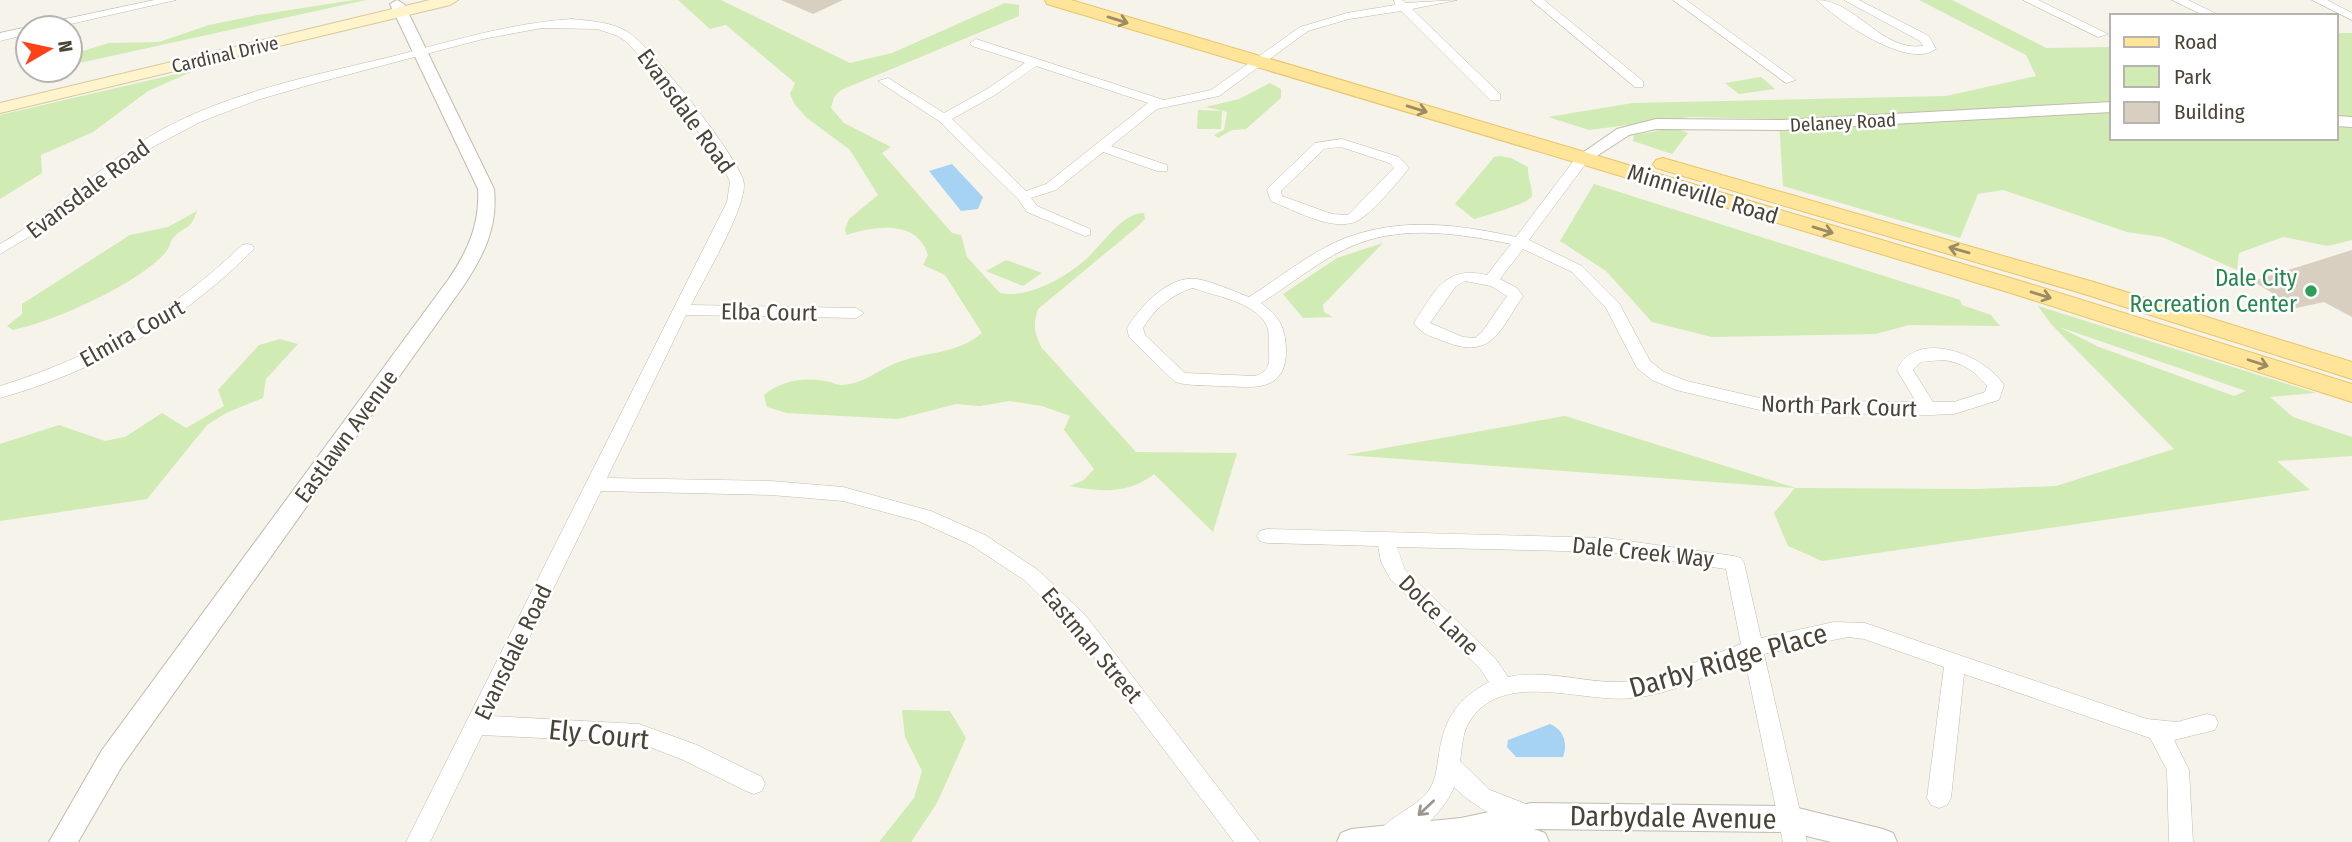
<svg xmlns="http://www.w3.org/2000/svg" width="2352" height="842" font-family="'Fira Sans Condensed',sans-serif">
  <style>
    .green { fill: #d0ebb3; fill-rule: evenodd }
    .water { fill: #a6d2f3 }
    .building { fill: #d8cfc0 }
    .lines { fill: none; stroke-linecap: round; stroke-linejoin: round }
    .minor-casing { stroke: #c2bbad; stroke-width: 1 }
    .tertiary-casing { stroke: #c2bbad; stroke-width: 2 }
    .secondary-casing { stroke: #d7c89a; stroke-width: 2 }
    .primary-casing { stroke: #e8c467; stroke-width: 2 }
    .minor { fill: #fff; fill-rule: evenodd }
    .tertiary { fill: #fff; fill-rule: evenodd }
    .secondary { fill: #fff4cb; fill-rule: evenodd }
    .primary { fill: #ffe59a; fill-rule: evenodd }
    .oneway { stroke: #9b8c64 }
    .oneway2 { stroke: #9b9892 }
    .leisure-dot { fill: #2e9e5b; stroke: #fff; stroke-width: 2.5 }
    .labels { text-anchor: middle; stroke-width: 5; stroke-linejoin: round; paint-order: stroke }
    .far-street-label { font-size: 19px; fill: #4a4438; stroke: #fff }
    .street-label { font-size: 23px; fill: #4a4438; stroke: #fff }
    .leisure-label { font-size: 23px; fill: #27864d; stroke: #fff; text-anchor: end }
    .near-street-label { font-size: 28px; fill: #4a4438; stroke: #fff }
  </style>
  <rect width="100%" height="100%" fill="#f6f3eb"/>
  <!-- green -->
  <path class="green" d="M354,0H366L70,65V55L109,43L159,42L209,25L258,15Z
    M678,0H721L850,63L892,53L1005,3L1019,5V16L841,90L834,97L831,108L844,123L891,147L882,153L952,233L961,235L967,257L1000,293C1027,299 1065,278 1085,260C1100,248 1122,212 1144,213L1145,219L1137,227L1038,309C1033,325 1034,333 1042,348L1136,452L1237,453L1213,532L1154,474C1129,494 1101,492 1070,486L1084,480L1094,469L1064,430L1070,416L1042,406L1009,401L980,406L956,404L898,419L787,413L767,407L764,395C781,381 803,377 825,381C830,381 836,385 841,385C862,385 878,370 896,363C926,351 956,355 982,333L945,275L923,265L928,255C917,219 875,226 846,235L845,229L849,219L878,195L850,150L807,118L795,105L790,94L795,83L726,25L710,29Z
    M1919,0H1952L2046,48L2112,47V138H2336V33H2352V240L2328,246L2283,237L2239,253L2237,270L2162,237L2127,232L2003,190L1978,194L1960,238L1783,186L1779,119L1690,117L1589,130L1548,117L1633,103L1946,96L2036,76L2026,55Z
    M198,69L148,91L93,132L41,155L42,173L0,199V115Z
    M1761,77L1775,89L1739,94L1725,83Z
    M1270,83L1281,89V98L1246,129L1232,130L1218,138L1214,135L1224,130L1227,112L1206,107L1239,99Z
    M1198,110L1222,111L1221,129H1197Z
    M1675,128L1688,133L1672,154L1633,141L1634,135Z
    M1500,156L1511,158L1528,167C1527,176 1533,188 1532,196C1531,203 1482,217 1474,219L1455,204L1494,157Z
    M1594,184L1960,300L1962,305L1991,315L2000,326L1909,325L1876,334L1712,337L1652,322L1606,271L1560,241Z
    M197,211C189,233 186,224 173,238C170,242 169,248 166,252C138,284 55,321 13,330L7,326L22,314V304L130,235L168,227Z
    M1383,243L1323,305L1324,312L1333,317L1303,318L1283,294L1337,258Z
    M1006,260L1042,273L1023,286L986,271Z
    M2038,306L2316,393L2270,397L2293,417L2352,437V456L2277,461L2310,490L1822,561L1788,546L1774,513L1795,488L1346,455L1565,416L1796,488L1974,489L2056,486L2174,449L2051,324ZM2059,327L2246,391L2234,396L2099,347Z
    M280,339L298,344L266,379L263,398L226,413L207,425L147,499L0,521V444L59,425L105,441L125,437L162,413L186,428L224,406L218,390L259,345Z
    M902,710L950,711L966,738L937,803L911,842H879L914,798L922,771L905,737Z"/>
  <!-- water -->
  <path class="water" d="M952,164L983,197L978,209L961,211L929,171Z
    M1550,724C1564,730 1568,743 1563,757H1516L1507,747L1508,740Z"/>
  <!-- building -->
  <path class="building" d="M781,0H843L813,14Z
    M2352,250V317L2324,302L2296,308L2253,281Z"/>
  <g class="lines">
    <defs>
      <path id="minor" d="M154,0H176L53,28H28V34L0,41V33Z
        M1394,0H1402L1406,3L1457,0L1412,9L1500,94V100H1490L1401,11L1349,19L1308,31L1219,96L1157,109L1111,146L1167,165V171H1157L1103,152L1056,190L1031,198L1037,206L1090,229V235L1085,236L1027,212L1018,199L939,121L878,81L888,78L944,113L987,89L1025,63L972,46L970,43L976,39L1164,100L1211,90L1300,27L1347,13L1395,5ZM1036,66L1148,103L1046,184L1026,191L952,119L995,95Z
        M1531,0H1544L1643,81V87H1635Z
        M1673,0H1686L1796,80L1786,83Z
        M1817,0C1856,0 1881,52 1923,46L1920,41L1844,0H1859L1929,36L1936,49C1908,70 1838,21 1817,0Z
        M2023,0H2038L2108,34L2098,37Z
        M2172,0H2188L2221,16H2205Z
        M2312,0H2327L2352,13V20Z
        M572,19C590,21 612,22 628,32C649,45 743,162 744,184C745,210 704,279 691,305L856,308L864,313L856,318L686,315L607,478L771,481L843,487L931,511L985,535L1038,570L1086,616L1260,842H1234L1072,628L1024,580L971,545L918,521L843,501L771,495L601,491L491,716L639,724L697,745L762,777L765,784L762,791L754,794L746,791L681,759L639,743L482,735L430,842H406L727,202L730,182L722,164L656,75L628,43L618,36L597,29L542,28L483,39L316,83L257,100L200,122L151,148L49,225L0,254V244C57,211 103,162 161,130C233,91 316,75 394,56C453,41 510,23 572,19Z
        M1342,139L1399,157L1409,168C1399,181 1369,217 1355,222C1330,231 1294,210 1271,201L1267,190L1269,187L1315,143ZM1341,147L1389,163L1394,168L1348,215L1332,214L1282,196L1281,191L1324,149Z
        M1583,154L1590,158L1529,240L1582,266L1619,303L1650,361L1664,372L1687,381L1768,400L1916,402L1897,370C1916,328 1984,354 2004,385L1999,400L1954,414L1929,415L1768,412L1676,390L1652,380L1637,368L1606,308L1572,272L1523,249L1500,279L1517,288L1523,296C1500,330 1492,360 1446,342C1433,337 1422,335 1414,323C1435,291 1445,265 1487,275L1511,244C1461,234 1406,225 1357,244C1323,257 1292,284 1261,303C1279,317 1285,326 1286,349C1287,394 1252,387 1219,386C1204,385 1189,386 1175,382L1129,337L1127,328C1140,307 1168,275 1197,279C1214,282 1233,291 1249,297C1281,277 1315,248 1351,236C1406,217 1461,225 1516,237L1578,155ZM1465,281L1491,286L1507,296L1482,332L1475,338L1463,337L1430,323L1456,286ZM1193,288C1215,296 1254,302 1266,324C1270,332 1269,342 1269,351C1270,365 1268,372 1255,376L1185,373L1145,335L1143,328C1154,309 1172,294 1193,288ZM1943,360C1962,362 1975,371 1987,386L1985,392L1954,402H1933L1913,370L1921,362Z
        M247,244L252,245L254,248L252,251C181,322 97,371 0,398V386C93,357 172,313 242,245Z
        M1267,529L1607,538L1734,556L1741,558L1744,563L1761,638L1834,622L1865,623L2147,719L2177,722L2207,714L2215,716L2218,723L2215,730L2174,740L2189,770L2193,842H2169L2167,770L2150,738L1964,674L1951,798L1947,805L1939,808L1931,805L1927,798L1944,667L1864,639L1848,637L1764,654L1807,842H1783L1745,660C1709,674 1672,694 1633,698C1583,704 1500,667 1468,724C1462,735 1462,749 1460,761L1490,790L1534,807L1538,814L1534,821C1511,830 1470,804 1454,787C1447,806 1419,838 1397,842C1392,842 1385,842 1380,842L1377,836C1386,816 1416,809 1429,790C1436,780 1437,766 1439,754C1444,719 1458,698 1489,682L1481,670L1391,580L1381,562L1378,546L1267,543L1260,541L1257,536L1260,531ZM1397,547L1607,552L1726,569L1741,644C1701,659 1661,681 1617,682C1581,682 1544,669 1508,677L1495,658L1405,570Z"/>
      <path id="tertiary" d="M397,0L404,4L494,189C498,228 483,257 462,288L122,766L78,842H49L102,750L448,280C468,251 480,224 478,189L390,4Z
        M2112,102V112L1782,130L1656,129L1629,135L1589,161H1577L1575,158L1617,129L1656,119L1782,120Z
        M2336,116L2352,117V127L2336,126Z
        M1531,803L1790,806L1883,829L1893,833L1897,842H1831L1790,832L1534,829L1545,833L1549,842H1337L1341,833L1351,829L1461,818Z"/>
      <path id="secondary" d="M430,0H458L450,5L0,113V103Z"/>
      <path id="primary" d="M1045,0H1071L2027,283L2352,384V402L2011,293L1047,4Z
        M1663,158L2097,283L2352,362V379L2081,293L1656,168L1653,164L1656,160Z"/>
    </defs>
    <!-- minor casing -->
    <use href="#minor" class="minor-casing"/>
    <!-- tertiary casing -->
    <use href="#tertiary" class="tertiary-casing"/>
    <!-- secondary casing -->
    <use href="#secondary" class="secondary-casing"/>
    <!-- primary casing -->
    <use href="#primary" class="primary-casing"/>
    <!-- minor -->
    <use href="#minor" class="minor"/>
    <!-- tertiary -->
    <use href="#tertiary" class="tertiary"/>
    <!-- secondary -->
    <use href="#secondary" class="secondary"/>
    <!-- primary -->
    <use href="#primary" class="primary"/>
  </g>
  <!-- one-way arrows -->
  <defs><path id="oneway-shaft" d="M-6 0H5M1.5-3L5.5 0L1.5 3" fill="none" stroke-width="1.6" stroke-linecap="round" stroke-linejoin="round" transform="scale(1.75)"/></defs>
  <g class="oneway">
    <use href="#oneway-shaft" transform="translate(1118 20) rotate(17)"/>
    <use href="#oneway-shaft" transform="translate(1417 109) rotate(17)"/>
    <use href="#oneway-shaft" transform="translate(1823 230) rotate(17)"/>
    <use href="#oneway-shaft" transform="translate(1959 250) rotate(-164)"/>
    <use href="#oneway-shaft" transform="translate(2041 295) rotate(17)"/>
    <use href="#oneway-shaft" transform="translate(2258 363) rotate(18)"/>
  </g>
  <use class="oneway2" href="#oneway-shaft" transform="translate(1426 808) rotate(137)"/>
  <!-- markers -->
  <circle class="leisure-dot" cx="2311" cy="291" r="7"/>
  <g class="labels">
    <!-- far-street labels -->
    <g class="far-street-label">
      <text transform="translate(225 54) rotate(-13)" y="7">Cardinal Drive</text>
      <text transform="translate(1843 122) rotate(-3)" y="7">Delaney Road</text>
    </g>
    <!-- street labels -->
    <g class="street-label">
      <text transform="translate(686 111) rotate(54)" y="8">Evansdale Road</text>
      <text transform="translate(88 189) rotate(-37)" y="8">Evansdale Road</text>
      <text transform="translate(1703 194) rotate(17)" y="8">Minnieville Road</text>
      <text transform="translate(769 312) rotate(1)" y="8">Elba Court</text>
      <text transform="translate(132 333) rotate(-29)" y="8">Elmira Court</text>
      <text transform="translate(1839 406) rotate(2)" y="8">North Park Court</text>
      <text transform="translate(346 436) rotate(-54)" y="8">Eastlawn Avenue</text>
      <text transform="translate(1643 552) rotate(6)" y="8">Dale Creek Way</text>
      <text transform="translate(1439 615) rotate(45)" y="8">Dolce Lane</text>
      <text transform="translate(1092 645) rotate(50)" y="8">Eastman Street</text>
      <text transform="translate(513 652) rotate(-64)" y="8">Evansdale Road</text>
    </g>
    <!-- leisure labels -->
    <g class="leisure-label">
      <text x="2297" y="286">Dale City<tspan x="2297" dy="26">Recreation Center</tspan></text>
    </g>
    <!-- near-street labels -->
    <g class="near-street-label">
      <text transform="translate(1728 660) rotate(-16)" y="10">Darby Ridge Place</text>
      <text transform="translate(599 734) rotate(6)" y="10">Ely Court</text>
      <text transform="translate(1673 817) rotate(1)" y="10">Darbydale Avenue</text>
    </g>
  </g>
  <!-- legend -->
  <rect x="2110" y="14" width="228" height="126" fill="#ffffff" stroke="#b7b4af" stroke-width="2"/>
  <rect x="2124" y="37" width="35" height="10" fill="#ffe59a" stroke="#b7b4af" stroke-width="2"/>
  <text x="2174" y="49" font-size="21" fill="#4a4438">Road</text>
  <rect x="2124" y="66" width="35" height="21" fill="#d0ebb3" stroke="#b7b4af" stroke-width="2"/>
  <text x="2174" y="84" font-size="21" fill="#4a4438">Park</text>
  <rect x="2124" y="102" width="35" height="21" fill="#d8cfc0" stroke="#b7b4af" stroke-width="2"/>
  <text x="2174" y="119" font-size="21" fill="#4a4438">Building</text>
  <!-- north arrow -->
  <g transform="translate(49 49) rotate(81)"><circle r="33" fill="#ffffff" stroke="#b7b4af" stroke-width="2"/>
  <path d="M0-5L12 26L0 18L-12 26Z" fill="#ff4118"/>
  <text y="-10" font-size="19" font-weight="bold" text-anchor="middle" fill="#4a4438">N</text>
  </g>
</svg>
